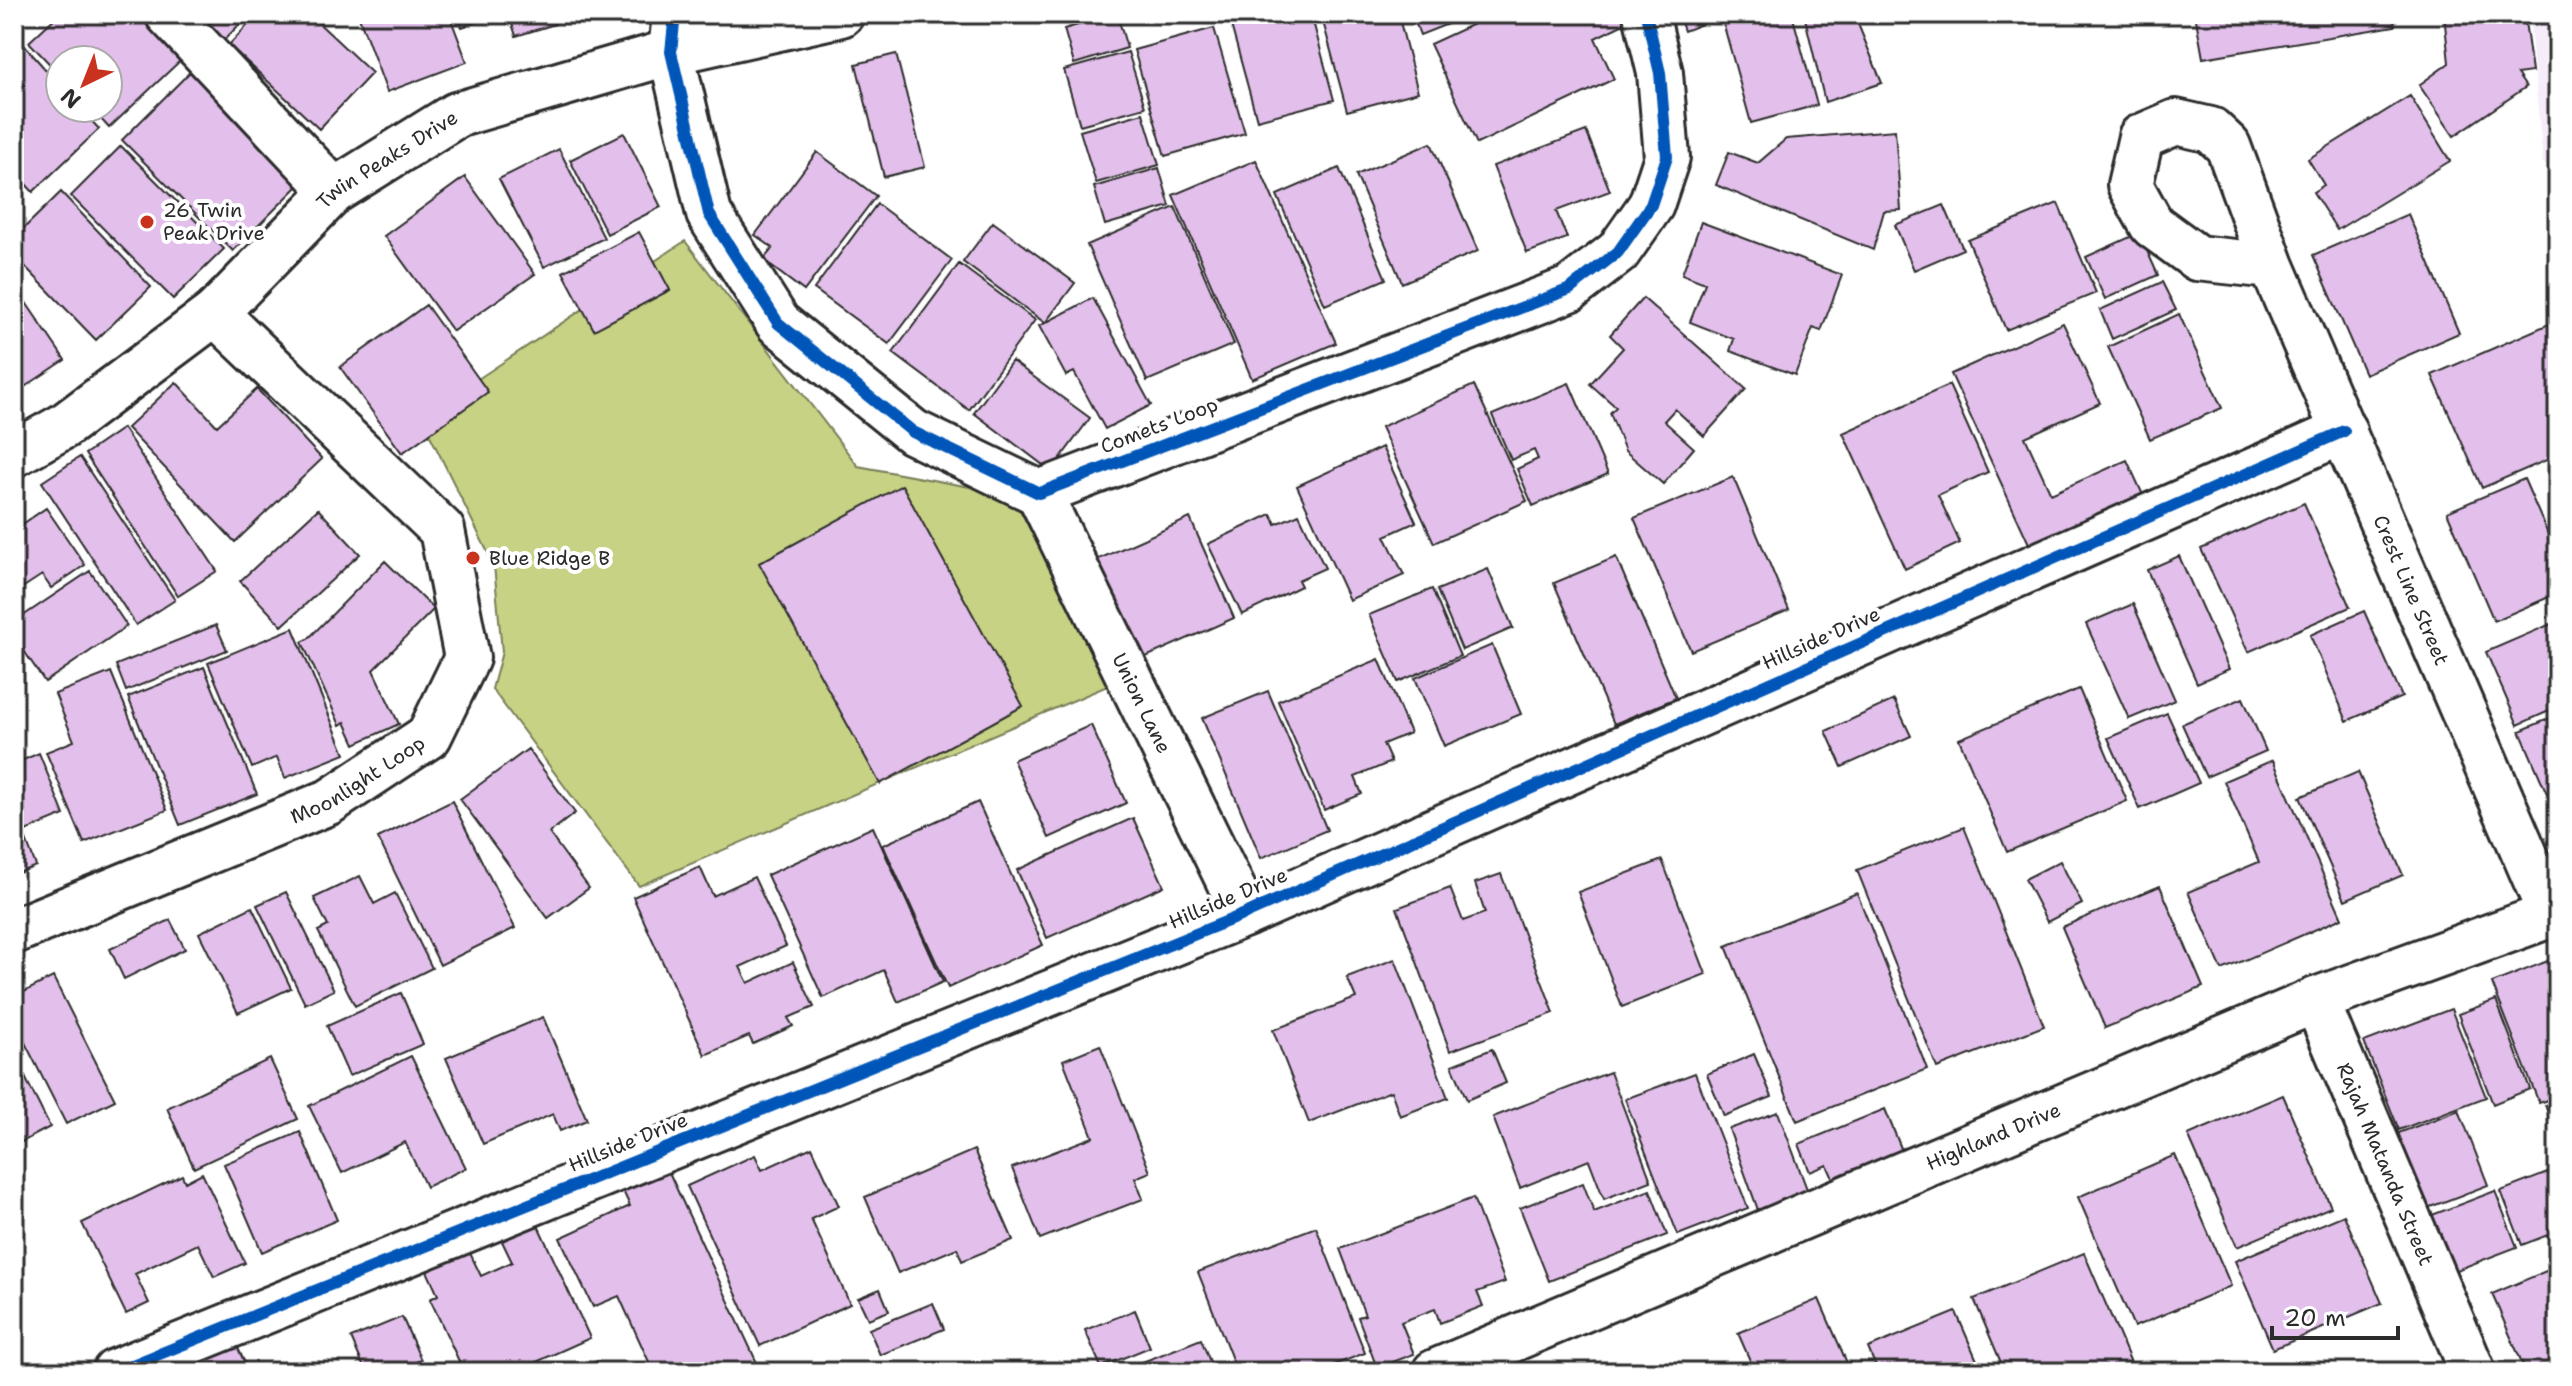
<svg xmlns="http://www.w3.org/2000/svg" width="2572" height="1386" font-family="'Shantell Sans',sans-serif">
  <style>
    .built { fill: #f7ecf9 }
    .green { fill: #c7d285; stroke: #797e58; stroke-width: 2 }
    .building { fill: #e3c0eb; stroke: #2b2b2b; stroke-width: 2 }
    .lines { fill: none; stroke-linecap: round; stroke-linejoin: round }
    .minor-casing { stroke: #2b2b2b; stroke-width: 50 }
    .minor { stroke: #fff; stroke-width: 44 }
    .cycleway-casing { stroke: #fff; stroke-width: 17 }
    .cycleway { stroke: #0057b8; stroke-width: 12 }
    .poi-dot { fill: #c8321e; stroke: #fff; stroke-width: 3 }
    .labels { text-anchor: middle; stroke-width: 8; stroke-linejoin: round; paint-order: stroke }
    .street-label { font-size: 20px; fill: #2b2b2b; stroke: #fff }
    .poi-label { font-size: 20px; fill: #2b2b2b; stroke: #fff; text-anchor: start }
  </style>
  <rect width="100%" height="100%" fill="#fff"/>
  <filter id="ink" filterUnits="userSpaceOnUse"><feTurbulence type="fractalNoise" baseFrequency=".0125" numOctaves="2"/><feDisplacementMap in="SourceGraphic" scale="16" xChannelSelector="R" yChannelSelector="G"/><feConvolveMatrix kernelMatrix="1 2 1 2 8 2 1 2 1" color-interpolation-filters="sRGB"/></filter>
  <g filter="url(#ink)">
    <!-- built -->
    <path class="built" d="M2529,14H2558V172L2543,163Z"/>
    <!-- green -->
    <path class="green" d="M685,241L858,466L1012,495L1112,684L639,886L492,689L502,652L494,565L421,417Z"/>
    <!-- building -->
    <path class="building" d="M59,14H140L182,59L109,128L91,108H108V60H60V75L29,42Z
      M188,14H250L219,45Z
      M258,14H309L372,73L319,129L229,45Z
      M358,14H449L467,62L387,92Z
      M457,14H501L462,27Z
      M509,14H552L555,24L516,36Z
      M1117,14L1127,48L1074,64L1064,29Z
      M1228,14H1311L1334,100L1257,120Z
      M1321,14H1398L1418,92L1347,111Z
      M1412,14H1473L1420,35Z
      M1495,14H1625L1628,22L1595,38L1614,79L1477,144L1430,44Z
      M1678,14H1728L1684,31Z
      M1743,14H1792L1817,105L1751,123L1722,19Z
      M1804,14H1854L1882,83L1825,102Z
      M2195,14H2393L2395,26L2203,58Z
      M2444,14H2524L2532,72L2517,74L2526,87L2454,136L2419,85L2449,63Z
      M1214,28L1245,133L1165,156L1134,50Z
      M24,45L60,86V108H80L99,129L33,192L14,171V55Z
      M1128,52L1145,107L1080,125L1064,70Z
      M896,54L925,167L884,177L856,64Z
      M191,71L301,183L233,251L122,140Z
      M2410,96L2450,161L2337,230L2313,192L2324,185L2308,159Z
      M1143,113L1159,165L1096,183L1080,131Z
      M1895,130L1901,210L1884,211L1873,250L1716,185L1729,152L1758,163L1786,139Z
      M1586,131L1610,191L1556,211L1567,238L1527,253L1493,166Z
      M624,133L661,207L607,234L570,160Z
      M1431,143L1478,251L1402,283L1356,175Z
      M121,146L224,249L173,299L71,196Z
      M559,149L604,238L544,267L499,179Z
      M817,152L876,196L804,291L763,260L773,248L755,235Z
      M1256,160L1336,343L1252,379L1173,195Z
      M1159,168L1170,206L1105,225L1094,187Z
      M1339,168L1386,279L1325,305L1277,195Z
      M465,177L535,274L453,331L384,236Z
      M61,192L151,287L96,340L14,255V238Z
      M2058,203L2096,293L2006,330L1968,240Z
      M877,204L952,260L889,344L814,289Z
      M1944,205L1963,249L1914,270L1895,225Z
      M1175,207L1234,344L1147,381L1087,245Z
      M2408,214L2459,333L2365,374L2313,255Z
      M993,222L1075,283L1045,323L963,262Z
      M1701,222L1842,275L1821,331L1813,328L1795,375L1730,351L1734,339L1690,322L1705,283L1682,274Z
      M639,232L670,290L594,330L563,272Z
      M2139,233L2158,275L2105,299L2086,257Z
      M959,264L1035,320L969,410L893,353Z
      M2162,282L2176,310L2112,339L2100,310Z
      M14,285L65,360L14,394Z
      M1093,298L1151,405L1105,429L1074,372L1066,376L1039,326Z
      M1643,298L1746,389L1704,436L1675,409L1664,421L1694,448L1663,484L1625,451L1610,413L1616,407L1590,384L1623,348L1610,335Z
      M426,305L488,392L402,453L340,367Z
      M2179,314L2222,408L2150,439L2108,347Z
      M2558,320V455L2482,488L2432,375Z
      M2063,323L2100,403L2025,437L2051,494L2127,460L2143,495L2030,546L1951,374Z
      M1012,361L1090,418L1051,471L974,413Z
      M176,382L217,426L257,389L322,459L235,542L127,428Z
      M1569,383L1608,474L1533,506L1517,469L1538,459L1534,450L1511,460L1492,415Z
      M1474,385L1527,501L1434,543L1381,427Z
      M1949,385L1988,472L1938,495L1960,543L1905,569L1843,433Z
      M123,428L217,571L178,596L85,454Z
      M1382,447L1416,522L1385,536L1404,575L1349,600L1297,486Z
      M80,457L175,600L136,625L42,482Z
      M1733,477L1789,610L1691,651L1634,518Z
      M2524,479L2558,557V593L2494,621L2447,512Z
      M902,485L1023,706L880,784L759,563Z
      M2304,503L2350,607L2248,652L2201,549Z
      M46,508L85,565L51,588L42,575L16,592L14,530Z
      M318,509L360,554L282,626L240,581Z
      M1271,514L1276,524L1299,514L1325,568L1298,580L1301,586L1242,615L1208,544Z
      M1190,518L1234,618L1137,661L1092,562Z
      M2179,556L2229,669L2197,683L2147,570Z
      M1616,557L1676,698L1614,724L1554,583Z
      M385,561L434,609L373,670L399,724L355,744L345,722L340,725L302,642L308,639Z
      M1488,569L1513,628L1462,650L1437,590Z
      M90,571L127,626L45,682L14,636V622Z
      M1432,589L1460,656L1398,682L1369,615Z
      M2133,604L2175,700L2129,719L2086,624Z
      M2364,611L2402,697L2347,721L2310,635Z
      M2558,621V707L2518,725L2486,652Z
      M216,625L227,650L126,691L116,665Z
      M293,628L345,754L285,778L277,757L252,768L208,663Z
      M1492,645L1521,714L1444,746L1415,678Z
      M1379,659L1410,733L1383,744L1391,762L1355,777L1362,794L1324,810L1278,701Z
      M204,667L257,794L180,825L128,697Z
      M111,672L167,810L84,843L46,752L74,741L55,694Z
      M2079,689L2127,801L2007,852L1959,739Z
      M1268,691L1327,830L1261,858L1202,718Z
      M2243,698L2266,751L2206,777L2182,724Z
      M1894,700L1911,736L1842,767L1826,731Z
      M2167,713L2199,783L2140,809L2108,738Z
      M2558,715V800L2551,803L2520,731Z
      M1091,725L1126,803L1049,838L1013,760Z
      M528,749L575,813L549,833L589,888L548,918L460,799Z
      M39,753L64,815L23,832L36,866L14,875V764Z
      M2273,760L2342,918L2222,970L2188,892L2259,862L2224,781Z
      M2358,772L2403,875L2345,900L2300,797Z
      M452,801L515,928L440,965L378,838Z
      M978,802L1043,945L948,988L883,845Z
      M1133,818L1164,886L1047,938L1017,870Z
      M873,827L943,982L898,1002L884,970L823,998L767,875Z
      M1964,827L2044,1026L1937,1068L1857,870Z
      M1662,860L1706,974L1622,1007L1578,892Z
      M2060,861L2082,904L2047,922L2025,879Z
      M700,867L713,896L754,877L786,946L740,967L748,983L793,962L814,1007L788,1018L793,1026L753,1044L749,1036L705,1055L633,897Z
      M1501,874L1554,1013L1450,1051L1397,908L1450,888L1463,921L1485,913L1475,883Z
      M360,876L374,904L395,893L432,968L355,1006L318,931L328,926L314,898Z
      M2160,886L2203,987L2105,1028L2062,927Z
      M286,892L334,990L305,1004L257,905Z
      M1857,893L1927,1069L1797,1121L1726,946Z
      M252,907L291,988L238,1013L199,933Z
      M170,920L185,949L124,979L110,949Z
      M2558,957V1096L2539,1103L2492,983Z
      M1395,959L1448,1098L1400,1116L1391,1091L1309,1123L1273,1030L1356,998L1347,977Z
      M53,977L115,1100L66,1124L14,1021V997Z
      M401,993L423,1044L349,1076L327,1026Z
      M2496,1000L2530,1089L2493,1104L2458,1014Z
      M2451,1009L2486,1097L2399,1130L2364,1042Z
      M543,1017L587,1120L560,1131L553,1114L483,1144L446,1058Z
      M1100,1045L1150,1172L1135,1178L1143,1199L1040,1239L1012,1168L1093,1137L1063,1060Z
      M1492,1049L1506,1083L1467,1100L1452,1065Z
      M1754,1054L1772,1097L1724,1116L1707,1074Z
      M14,1055L50,1127L14,1146Z
      M411,1056L466,1168L426,1187L405,1142L342,1173L309,1106Z
      M270,1059L298,1119L194,1168L167,1108Z
      M1610,1072L1651,1181L1604,1199L1589,1160L1520,1188L1493,1117Z
      M1695,1073L1748,1208L1678,1235L1625,1099Z
      M2283,1095L2331,1207L2237,1247L2188,1135Z
      M2558,1100V1138L2545,1105Z
      M1885,1109L1905,1158L1836,1185L1827,1165L1810,1172L1799,1144Z
      M2459,1110L2488,1185L2425,1209L2396,1134Z
      M1778,1112L1808,1192L1758,1210L1729,1129Z
      M300,1132L337,1220L262,1252L224,1164Z
      M812,1147L839,1206L811,1219L850,1304L760,1346L687,1186L755,1155L762,1170Z
      M974,1150L1013,1240L962,1261L957,1248L898,1273L865,1197Z
      M2175,1155L2231,1286L2134,1327L2078,1197Z
      M2558,1169V1231L2522,1245L2501,1191Z
      M668,1170L758,1365L744,1372H632L650,1364L619,1296L593,1307L560,1238L630,1206L623,1191Z
      M202,1173L245,1263L214,1277L198,1244L135,1274L149,1303L126,1314L82,1223L182,1175L185,1182Z
      M1583,1183L1594,1212L1650,1190L1667,1235L1549,1281L1520,1208Z
      M2495,1191L2517,1247L2454,1271L2432,1215Z
      M1473,1198L1505,1282L1477,1292L1483,1306L1440,1323L1435,1309L1401,1322L1414,1354L1377,1368L1358,1317L1365,1315L1340,1249Z
      M2344,1215L2382,1303L2273,1349L2235,1261Z
      M536,1221L590,1338L514,1372H464L430,1299L438,1295L427,1271L469,1251L481,1276L512,1262L500,1237Z
      M1316,1227L1365,1353L1316,1372H1237L1198,1272Z
      M2084,1253L2135,1372H2005L1974,1299Z
      M2558,1266V1372H2526L2492,1294Z
      M880,1289L889,1311L868,1319L858,1298Z
      M1819,1299L1851,1372H1755L1738,1333Z
      M933,1303L944,1329L880,1355L869,1329Z
      M1135,1310L1150,1347L1101,1367L1085,1330Z
      M1956,1312L1982,1372H1878L1868,1348Z
      M402,1317L421,1360L391,1372H366L351,1338Z
      M1201,1339L1214,1372H1117Z
      M237,1346L249,1372H179Z
      M597,1361L602,1372H571Z"/>
    <g class="lines">
      <defs>
        <g id="minor">
          <path d="M168,14L334,191"/>
          <path d="M675,14L671,52L709,214L778,323L913,432L1039,493L1570,289L1618,252L1651,205L1667,157L1660,73L1646,14"/>
          <path id="s1" d="M2272,266L2197,258L2152,225L2130,185L2141,137L2176,122L2211,130L2228,146L2272,266L2551,915"/>
          <path id="s2" d="M14,454L64,426L215,313L334,191L456,115L671,52L841,14"/>
          <path id="s3" d="M1039,493L1245,914"/>
          <path id="s4" d="M14,931L329,802L429,736L467,658L442,530L215,313"/>
          <path id="s5" d="M2316,1000L2473,1372"/>
          <path d="M115,1372L1245,914L2344,431"/>
          <path id="s6" d="M1435,1372L2316,1000L2558,912"/>
        </g>
      </defs>
      <!-- minor casing -->
      <use href="#minor" class="minor-casing"/>
      <!-- minor -->
      <use href="#minor" class="minor"/>
      <defs>
        <path id="cycleway" d="M675,14L671,52L709,214L778,323L913,432L1039,493L1570,289L1618,252L1651,205L1667,157L1660,73L1646,14
          M115,1372L1245,914L2344,431"/>
      </defs>
      <!-- cycleway casing -->
      <use href="#cycleway" class="cycleway-casing"/>
      <!-- cycleway -->
      <use href="#cycleway" class="cycleway"/>
    </g>
  </g>
  <!-- markers -->
  <g class="poi-dot">
    <circle cx="147" cy="222" r="8"/>
    <circle cx="473" cy="558" r="8"/>
  </g>
  <g class="labels">
    <!-- street labels -->
    <g class="street-label">
      <text dy="7" stroke="none"><textPath href="#s2" startOffset="478">Twin Peaks Drive</textPath></text>
      <text transform="translate(1159 425) rotate(-21)" y="7">Comets Loop</text>
      <text dy="7" stroke="none"><textPath href="#s1" startOffset="804">Crest Line Street</textPath></text>
      <text transform="translate(1821 638) rotate(-24)" y="7">Hillside Drive</text>
      <text dy="7" stroke="none"><textPath href="#s3" startOffset="234">Union Lane</textPath></text>
      <text dy="7" stroke="none"><textPath href="#s4" startOffset="376">Moonlight Loop</textPath></text>
      <text transform="translate(1228 898) rotate(-23)" y="7">Hillside Drive</text>
      <text dy="7" stroke="none"><textPath href="#s6" startOffset="606">Highland Drive</textPath></text>
      <text transform="translate(628 1142) rotate(-22)" y="7">Hillside Drive</text>
      <text dy="7" stroke="none"><textPath href="#s5" startOffset="178">Rajah Matanda Street</textPath></text>
    </g>
    <!-- poi labels -->
    <g class="poi-label">
      <text x="163" y="217">26 Twin<tspan x="163" dy="23">Peak Drive</tspan></text>
      <text x="489" y="565">Blue Ridge B</text>
    </g>
  </g>
  <!-- margin -->
  <rect width="2572" height="1386" fill="none" stroke="#fff" stroke-width="48"/>
  <rect x="24" y="24" width="2524" height="1338" fill="none" stroke="#2b2b2b" stroke-width="3" filter="url(#ink)"/>
  <!-- north arrow -->
  <g transform="translate(84 84) rotate(223)"><circle r="38" fill="#ffffff" stroke="#aaaaaa" stroke-width="2"/>
  <path d="M0-6L14 30L0 20L-14 30Z" fill="#c8321e"/>
  <text y="-12" font-size="22" font-weight="bold" text-anchor="middle" fill="#2b2b2b">N</text>
  </g>
  <!-- scale -->
  <path d="M2272 1326v12h126v-12" fill="none" stroke="#2b2b2b" stroke-width="4"/>
  <text x="2284" y="1326" font-size="24" fill="#2b2b2b" stroke="#ffffff" stroke-width="6" paint-order="stroke">20 m</text>
</svg>
